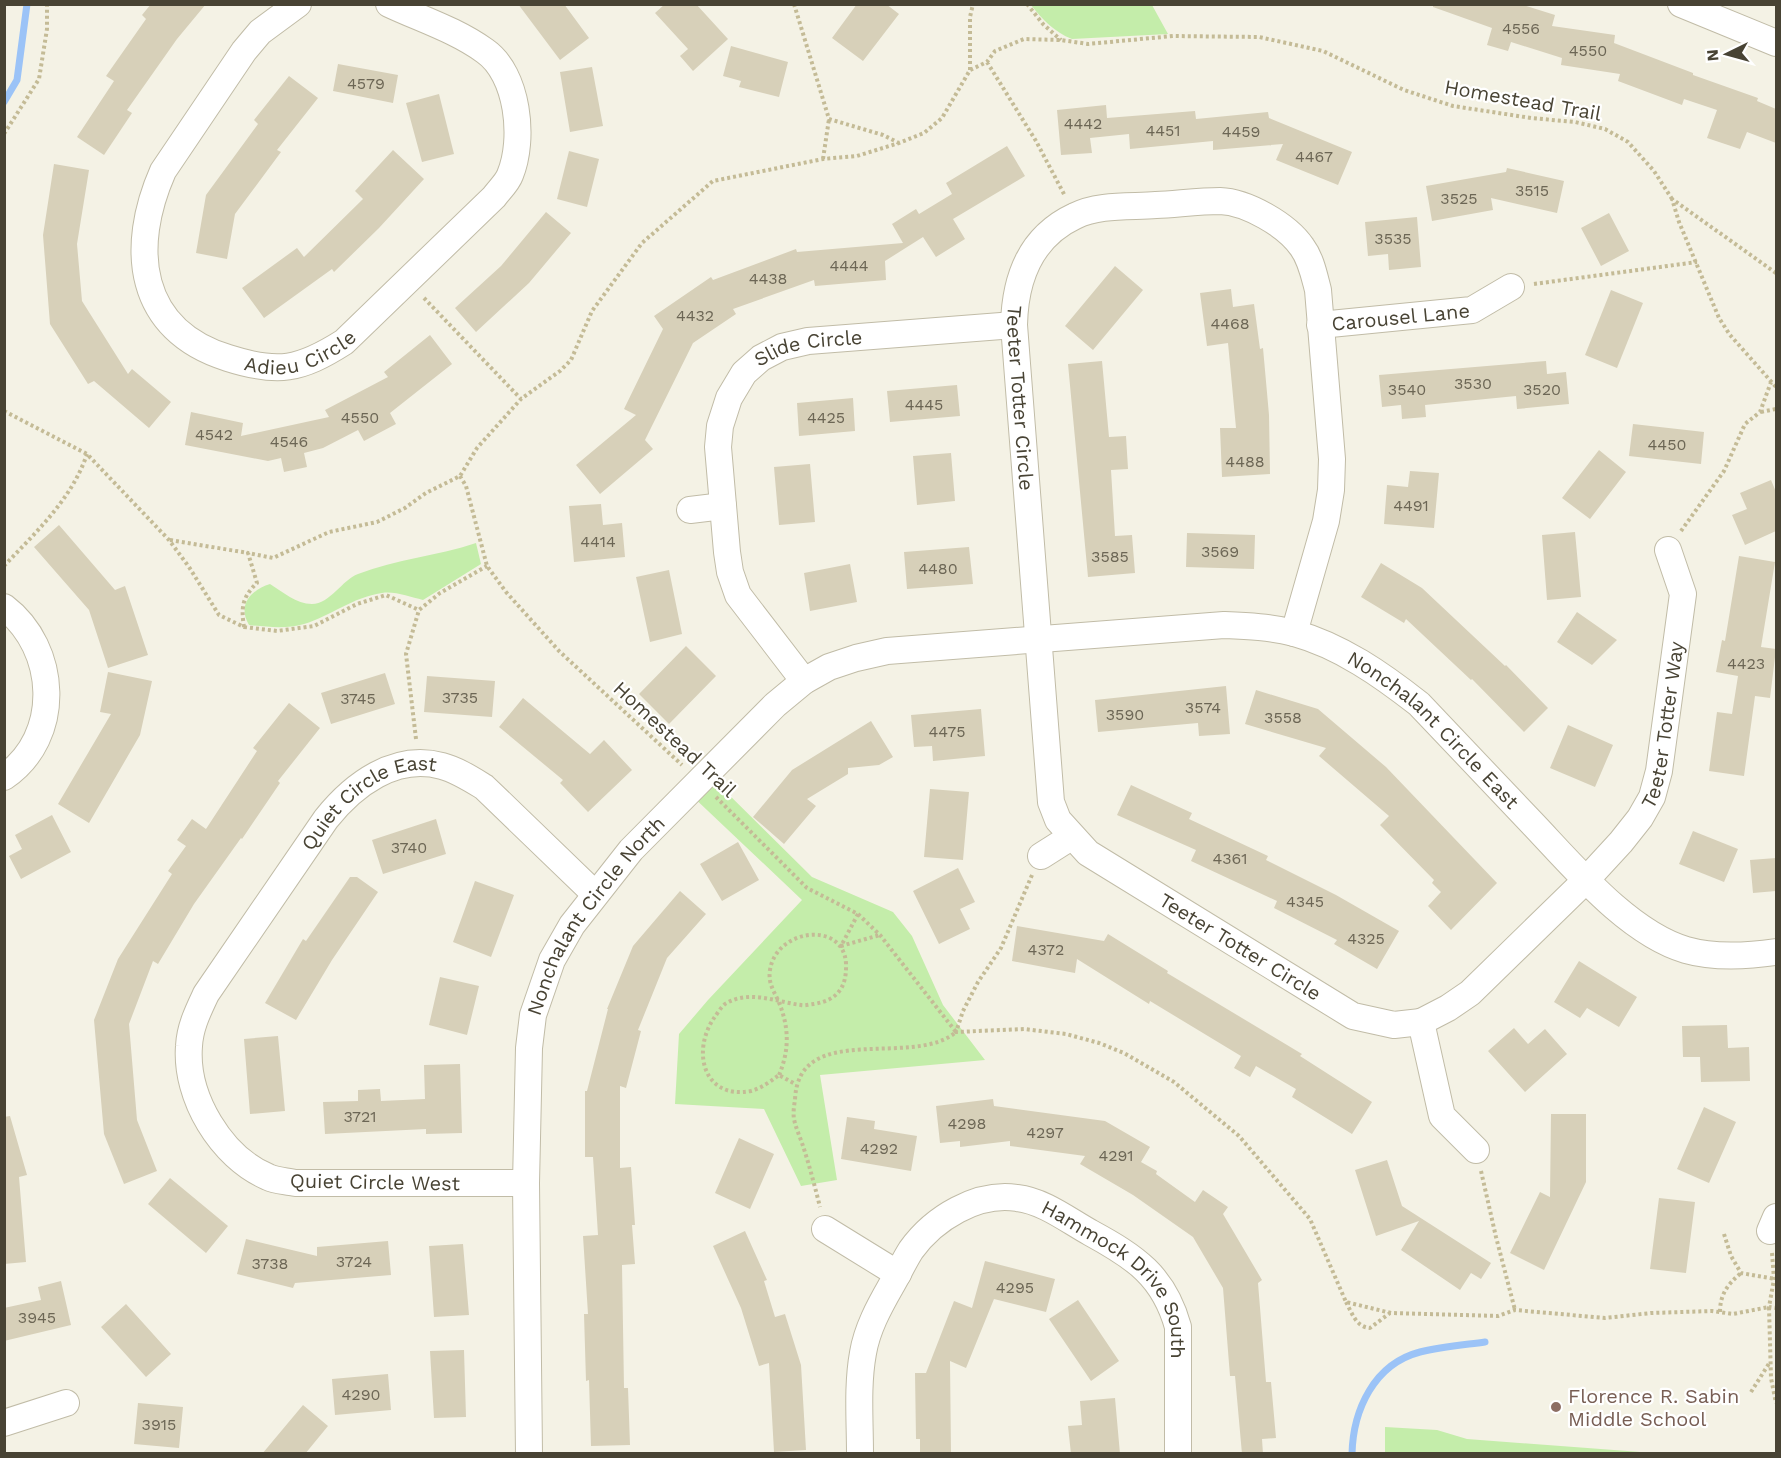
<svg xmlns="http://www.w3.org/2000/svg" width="1781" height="1458" font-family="'Work Sans',sans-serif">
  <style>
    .green { fill: #c4edaa }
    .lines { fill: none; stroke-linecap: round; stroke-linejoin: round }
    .stream { stroke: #9bc3f7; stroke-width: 7 }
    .building { fill: #d7d0b9 }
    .minor-casing { stroke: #c1bca7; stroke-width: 28 }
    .path { stroke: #c4bb96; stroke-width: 4; stroke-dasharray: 3 3; stroke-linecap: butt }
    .minor { stroke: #fff; stroke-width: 26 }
    .education-dot { fill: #8d6e63; stroke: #fff; stroke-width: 2 }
    .labels { text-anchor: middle; stroke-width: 4.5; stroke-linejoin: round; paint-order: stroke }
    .number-label { font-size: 16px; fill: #6c6655 }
    .street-label { font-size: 20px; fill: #484334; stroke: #fff }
    .education-label { font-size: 20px; fill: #785e54; stroke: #fff; text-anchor: start }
  </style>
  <rect width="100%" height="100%" fill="#f4f2e5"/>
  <!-- green -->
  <path class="green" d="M1031,5H1152L1168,34L1072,39C1054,32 1043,20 1031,5Z
    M476,543L481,564L423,600C410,597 395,591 382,593C353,597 331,616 304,624C287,629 267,627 249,625C237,605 251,590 270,584C283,592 296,604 312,604C330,604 342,580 358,574C396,559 438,556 476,543Z
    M707,773L812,877L893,912L912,936L943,1005L985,1060L820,1075L837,1180L801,1186L764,1109L675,1104L679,1034L708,1000L802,900L689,793Z
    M1385,1427L1437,1430L1467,1439L1654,1453H1385Z"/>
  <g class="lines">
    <!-- stream -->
    <path class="stream" d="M4,102L17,80L27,4
      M1352,1454C1353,1410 1374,1364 1420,1352C1441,1347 1463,1345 1485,1342"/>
  </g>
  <!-- building -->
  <path class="building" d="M151,4H206L177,39L127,110L132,113L104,155L77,137L114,81L106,76L146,19L142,15Z
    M518,4H564L589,38L560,60Z
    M665,4H696L728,39L693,71L680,56L688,49L655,13Z
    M857,4H886L899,14L863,61L832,38Z
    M1433,4H1520L1555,15L1552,26L1615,35L1614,43L1693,73V75L1758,98L1757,101L1776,109V143L1747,132L1740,149L1707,138L1717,110L1684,99L1682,105L1618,81L1620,74L1561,65L1562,58L1511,42L1508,51L1487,45L1492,28L1433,7Z
    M731,46L788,62L779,97L739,87L741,81L723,76Z
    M338,64L398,75L393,103L333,91Z
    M592,67L603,126L570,132L560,72Z
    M289,76L318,98L277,150L281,152L235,214L227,259L196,253L206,195L258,124L254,120Z
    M439,94L454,154L422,162L406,103Z
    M1106,105L1107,118L1195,111L1196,119L1268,112L1269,118L1352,152L1338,185L1276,160L1283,144L1213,150V141L1130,149L1129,134L1090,138L1092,153L1061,155L1057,110Z
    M1007,146L1025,176L953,219L965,239L936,257L923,237L885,261L886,280L815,286L814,280L733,309L736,314L693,343L645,440L653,449L600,494L576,465L636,415L624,409L663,329L654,316L711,277L713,280L796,249L797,252L903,243L892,224L916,209L919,214L952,194L946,183Z
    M393,150L424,179L379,228L334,272L332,269L264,318L242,288L297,248L304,257L363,199L355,191Z
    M569,151L599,159L587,207L557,199Z
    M54,164L89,170L77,244L82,301L128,374L132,369L171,402L149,428L94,381L88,384L50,324L43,235Z
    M1507,168L1564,181L1557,213L1491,198L1493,210L1432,221L1426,186L1506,172Z
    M546,212L571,233L529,283L476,332L455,308L501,266Z
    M1609,213L1629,251L1601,266L1581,228Z
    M1417,217L1421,267L1389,270L1388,254L1368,256L1365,222Z
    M1115,266L1143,290L1093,350L1065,326Z
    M1231,289L1233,307L1254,304L1260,349L1263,348L1269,415L1270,474L1222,477L1220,428H1236L1228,343L1207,346L1200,293Z
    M1611,290L1643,303L1617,368L1585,355Z
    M430,335L452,364L390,413L396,424L364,441L358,430L323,448L304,453L307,467L284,472L281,458L268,461L185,445L191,412L243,423L241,436L329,417L325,410L388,377L384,372Z
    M1102,361L1109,437L1126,436L1128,469L1111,470L1115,536L1132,535L1135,573L1088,577L1068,364Z
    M1546,361L1547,374L1566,372L1569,404L1517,409L1516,396L1425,405L1426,417L1402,419L1401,405L1382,407L1379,375Z
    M957,385L960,416L890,422L887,391Z
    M853,398L855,431L799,436L797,403Z
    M1633,424L1704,432L1701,464L1629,456Z
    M1599,450L1626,472L1590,519L1562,498Z
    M951,453L955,501L917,505L913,456Z
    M810,464L815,522L779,525L774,467Z
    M1410,471L1439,473L1434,528L1384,524L1387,485L1408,487Z
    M1771,480L1776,492V531L1745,545L1732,515L1747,509L1740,493Z
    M601,504L603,525L622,523L625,557L574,562L569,506Z
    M59,525L115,590L125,586L148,655L108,668L89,610L34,547Z
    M1575,532L1581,597L1547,600L1542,535Z
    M1187,533L1255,535L1254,569L1186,567Z
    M969,547L973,584L907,589L904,552Z
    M1739,556L1775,562L1761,647L1776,649L1770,698L1755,696L1744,776L1709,771L1717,712L1732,714L1738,676L1716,672L1722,640L1725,641Z
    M1381,563L1422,588L1505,666L1506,665L1548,708L1524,732L1472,679L1471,680L1406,619L1404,623L1361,597Z
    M850,564L857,602L810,611L804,573Z
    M669,570L682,634L650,642L636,577Z
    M1577,612L1617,640L1592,665L1557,642Z
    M686,646L716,676L669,724L639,694Z
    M108,672L152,681L140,735L89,823L58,804L111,714L100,712Z
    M385,673L395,704L331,724L321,693Z
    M427,676L495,681L492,717L424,712Z
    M1226,686L1230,734L1199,736L1198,723L1098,732L1095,700Z
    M1256,690L1318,709L1386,767L1497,883L1451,930L1428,906L1441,892L1432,883L1434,880L1380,825L1389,816L1319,756L1326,748L1245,724Z
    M523,698L590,754L604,740L632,770L588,812L560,783L563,780L499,727Z
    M289,703L320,728L278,781L280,783L242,839L241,838L194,904L158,964L153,961L129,1024L137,1120L157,1171L124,1184L104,1134L94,1020L118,959L172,874L168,871L186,846L177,840L192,819L206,829L257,751L253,748Z
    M981,709L985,756L933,761L932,746L914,747L911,715Z
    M871,721L893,757L879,765L848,768V774L807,799L816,806L784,844L753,817L792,770Z
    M1568,725L1613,745L1595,787L1550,768Z
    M1131,785L1192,813L1189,819L1268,856L1266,860L1336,895L1399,931L1377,969L1334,944L1337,940L1274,908L1277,901L1191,861L1196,850L1117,815Z
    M930,789L969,792L963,860L924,857Z
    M52,815L71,852L21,879L9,856L22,849L15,835Z
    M436,819L446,854L383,874L372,840Z
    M1693,831L1738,849L1724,882L1679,864Z
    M738,842L759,880L722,901L700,864Z
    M1776,858V891L1753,893L1750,860Z
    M958,868L975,902L960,909L970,929L939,944L913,891Z
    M350,877H357L378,892L332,960L296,1020L265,1003L303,939L306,941Z
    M475,881L514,895L491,957L453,942Z
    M680,891L706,914L667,958L638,1030L641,1031L626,1088L620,1086V1168L631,1167L635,1225H632L635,1264L622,1265L624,1388H628L630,1445L591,1446L589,1380L586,1381L584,1314H588L583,1236L598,1235L593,1157H585V1091H587L608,1009H607L633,946Z
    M1017,926L1104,941L1108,934L1168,971L1167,973L1302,1054L1300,1056L1372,1102L1352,1134L1292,1097L1296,1089L1256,1066L1250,1077L1234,1068L1241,1056L1150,1001L1149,1004L1077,959L1075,973L1012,961Z
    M1579,961L1637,997L1619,1027L1587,1008L1580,1018L1554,1002Z
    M440,977L479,986L467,1035L429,1025Z
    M1727,1025L1728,1048L1749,1047L1750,1081L1701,1082L1700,1057H1683L1682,1026Z
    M1514,1028L1528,1044L1545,1029L1567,1054L1525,1092L1488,1051Z
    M278,1036L285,1111L250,1114L244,1039Z
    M460,1064L462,1133L426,1134V1129L325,1134L323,1102L358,1101V1090L380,1089L381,1101L425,1099L424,1065Z
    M993,1099L994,1106L1105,1121L1150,1147L1141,1162L1157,1171L1156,1174L1195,1202L1203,1190L1228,1207L1223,1214L1262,1280L1258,1283L1266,1382H1271L1276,1438L1262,1439L1263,1454H1242L1235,1376H1230L1223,1288L1193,1237L1133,1195L1080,1164L1085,1156L1010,1146V1141L960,1147V1141L940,1143L936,1106Z
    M1704,1107L1736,1122L1709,1183L1677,1169Z
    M1551,1114H1586V1182L1544,1270L1510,1253L1540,1192L1550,1197Z
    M10,1116L27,1175L19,1177L26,1262L4,1264V1117Z
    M847,1117L875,1121L874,1129L917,1136L911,1171L841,1159Z
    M739,1138L774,1154L750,1209L715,1193Z
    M1387,1160L1402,1206L1491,1263L1481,1279L1471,1273L1460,1290L1401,1250L1419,1221L1376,1236L1355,1170Z
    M170,1178L228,1226L206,1253L148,1204Z
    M1659,1198L1695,1202L1686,1273L1650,1269Z
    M745,1231L767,1280L764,1281L775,1317L785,1314L801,1365L806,1450L774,1452L769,1363L759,1366L741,1308L713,1246Z
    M246,1239L317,1256V1247L388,1241L391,1275L295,1283L293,1288L237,1274Z
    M463,1244L469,1315L434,1317L429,1246Z
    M985,1261L1055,1279L1046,1312L994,1299L966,1368L950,1361L951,1454H920V1439H916L915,1373H926L954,1301L972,1308Z
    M61,1281L71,1325L4,1341V1308L41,1300L38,1287Z
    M1078,1300L1119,1361L1091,1381L1049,1319Z
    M126,1304L171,1354L146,1377L101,1327Z
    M464,1350L466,1417L434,1418L430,1351Z
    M388,1374L391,1410L335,1415L332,1379Z
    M1115,1398L1120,1454H1071L1068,1426L1082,1425L1080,1401Z
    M138,1403L183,1407L179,1448L134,1444Z
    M303,1405L328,1426L305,1454H262Z"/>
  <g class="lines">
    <defs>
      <g id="minor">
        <path id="s1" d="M298,4L260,32L244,51L163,171C129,248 137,330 228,358C278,374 300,370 344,342L494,197C499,190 507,183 510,175C525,139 518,74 485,51C456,30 421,19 389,4"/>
        <path d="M1681,4L1776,43"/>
        <path id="s2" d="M1320,325L1472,310L1511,287"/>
        <path d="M690,510L723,506"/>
        <path d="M4,607C58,648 63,737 4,777"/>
        <path id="s3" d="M1294,633L1326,521L1331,490L1332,459L1318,290C1314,275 1311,259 1302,247C1287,225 1247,202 1220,201C1199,201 1177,204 1156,205C1131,207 1098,204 1075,216C1030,237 1015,279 1014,325L1051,802L1058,820L1088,853L1353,1016L1394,1025L1421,1022"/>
        <path id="s4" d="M804,681L738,595L730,572L727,552L718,447L720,426L729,398L744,373L761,358L782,347L808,341L1014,325"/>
        <path d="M1041,856L1071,837"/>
        <path id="s5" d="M1476,1150L1442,1116L1421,1022L1448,1008L1470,993L1586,880L1621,842L1640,818L1652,797L1659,771L1683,594L1668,550"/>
        <path id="s6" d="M526,1183H295C287,1181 276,1181 268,1177C221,1157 185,1097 189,1046C190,1027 198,1011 206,994L326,819C353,785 395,753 442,766C457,770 471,779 484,787L595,894"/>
        <path d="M825,1229L898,1274"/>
        <path d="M1770,1231L1776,1217"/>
        <path d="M4,1423L66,1403"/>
        <path id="s7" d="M529,1454L526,1183L529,1048L533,1015L552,960L572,925L631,850L775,705L804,681L829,667L856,658L887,651L1224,625C1247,626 1271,627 1294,633C1341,646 1382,675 1419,704C1457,744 1495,784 1532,823C1573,866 1628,933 1686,950C1714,958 1748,956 1776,952"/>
        <path id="s8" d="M860,1454C860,1420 857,1386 863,1353C867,1329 879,1307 891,1286C898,1274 904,1261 911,1250C934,1218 977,1192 1017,1198C1044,1201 1069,1221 1091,1233C1135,1257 1164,1276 1178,1327V1454"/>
      </g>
    </defs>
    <!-- minor casing -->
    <use href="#minor" class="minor-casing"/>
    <!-- path -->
    <path class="path" d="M794,4L829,119L883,135L899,143
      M1027,4L1043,24L1061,40
      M987,62L1036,141L1065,196
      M970,70V17L973,4
      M4,134L39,79L47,29V4
      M823,159L829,119
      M1776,273L1672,199L1679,222L1719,318L1730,335L1776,387
      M1534,284L1697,262
      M424,298L521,399
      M4,411L87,454L169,540L189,567L219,615L244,627C241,608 242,597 257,583L248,553L273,558L329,532L377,522L405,508L426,493L460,476L477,448L521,399L560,371L571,360L592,311L642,243L713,181L823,159L857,156L899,143L924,133L942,118L970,70L987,62L995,51L1024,39L1061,40L1088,44L1173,36L1259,37L1323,51L1404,90L1453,106L1531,118L1575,122L1605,129L1628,142L1654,171L1672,199
      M1761,412L1776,409
      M460,476L466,486L487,566L506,592L559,651L682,765
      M1681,531L1724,471L1745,424L1760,412L1771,382
      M170,540L248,553
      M4,566C36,532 72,499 87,454
      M244,627L277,631L314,626L357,604L386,595L419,610
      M416,739L406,654L419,610L440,593L487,566
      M716,797L807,888L858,914L880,935L956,1032C913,1069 798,1019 795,1100C794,1106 793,1113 794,1119C796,1129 801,1139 804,1149C810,1168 815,1187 820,1207
      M1032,875L1001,948L978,982L963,1011L956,1032L1024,1029L1066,1034L1099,1043L1124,1053L1174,1082L1239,1136L1310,1219L1346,1302L1391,1313L1498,1316L1515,1310L1605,1318L1651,1313L1712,1311L1733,1314L1769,1307L1771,1378L1776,1403
      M858,914L841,946L880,935
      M779,1075C790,1049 789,1026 778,1000C773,990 768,982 770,970C776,929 843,920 846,963C847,987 838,1000 814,1004C810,1004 805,1006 801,1005C776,1002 749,989 725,1004C721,1007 717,1014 714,1018C691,1052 704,1100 751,1091C762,1088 771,1081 779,1075L795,1084
      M1481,1171L1496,1237L1515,1310
      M1724,1234L1731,1256L1741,1273L1775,1279
      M1772,1253L1774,1279L1769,1307L1776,1308
      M1346,1302C1352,1313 1356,1327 1370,1328L1390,1313
      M1720,1312C1720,1294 1728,1284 1741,1273
      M1751,1392L1770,1362"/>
    <!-- minor -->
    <use href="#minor" class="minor"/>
  </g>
  <!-- markers -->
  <circle class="education-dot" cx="1556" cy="1407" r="6"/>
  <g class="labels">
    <!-- number labels -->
    <g class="number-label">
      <text x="1521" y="34">4556</text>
      <text x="1588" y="56">4550</text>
      <text x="366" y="89">4579</text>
      <text x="1083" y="129">4442</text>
      <text x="1163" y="136">4451</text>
      <text x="1241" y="137">4459</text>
      <text x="1314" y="162">4467</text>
      <text x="1532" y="196">3515</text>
      <text x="1459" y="204">3525</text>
      <text x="1393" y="244">3535</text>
      <text x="849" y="271">4444</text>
      <text x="768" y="284">4438</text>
      <text x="695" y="321">4432</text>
      <text x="1230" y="329">4468</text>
      <text x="1473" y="389">3530</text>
      <text x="1407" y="395">3540</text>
      <text x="1542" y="395">3520</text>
      <text x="924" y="410">4445</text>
      <text x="360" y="423">4550</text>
      <text x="826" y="423">4425</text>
      <text x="214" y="440">4542</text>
      <text x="289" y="447">4546</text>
      <text x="1667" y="450">4450</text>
      <text x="1245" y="467">4488</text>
      <text x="1411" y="511">4491</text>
      <text x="598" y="547">4414</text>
      <text x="1220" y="557">3569</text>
      <text x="1110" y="562">3585</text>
      <text x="938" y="574">4480</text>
      <text x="1746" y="669">4423</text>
      <text x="460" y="703">3735</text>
      <text x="358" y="704">3745</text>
      <text x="1203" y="713">3574</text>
      <text x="1125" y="720">3590</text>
      <text x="1283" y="723">3558</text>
      <text x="947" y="737">4475</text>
      <text x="409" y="853">3740</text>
      <text x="1230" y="864">4361</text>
      <text x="1305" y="907">4345</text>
      <text x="1366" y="944">4325</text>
      <text x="1046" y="955">4372</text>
      <text x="360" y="1122">3721</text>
      <text x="967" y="1129">4298</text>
      <text x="1045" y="1138">4297</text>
      <text x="879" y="1154">4292</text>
      <text x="1116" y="1161">4291</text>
      <text x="354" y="1267">3724</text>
      <text x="270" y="1269">3738</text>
      <text x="1015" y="1293">4295</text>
      <text x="37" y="1323">3945</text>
      <text x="361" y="1400">4290</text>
      <text x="159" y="1430">3915</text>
    </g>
    <!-- street labels -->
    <g class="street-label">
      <text transform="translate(1523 100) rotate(10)" y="7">Homestead Trail</text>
      <text dy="7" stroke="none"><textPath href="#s2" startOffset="81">Carousel Lane</textPath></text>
      <text dy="7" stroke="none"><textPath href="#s1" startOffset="522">Adieu Circle</textPath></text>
      <text dy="7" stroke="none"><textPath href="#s4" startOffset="410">Slide Circle</textPath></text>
      <text dy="7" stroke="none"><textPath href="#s3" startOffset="843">Teeter Totter Circle</textPath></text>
      <text dy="7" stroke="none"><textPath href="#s5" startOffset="543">Teeter Totter Way</textPath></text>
      <text dy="7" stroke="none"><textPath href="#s7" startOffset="1545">Nonchalant Circle East</textPath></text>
      <text transform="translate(675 739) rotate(43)" y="7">Homestead Trail</text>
      <text dy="7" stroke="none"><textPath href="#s6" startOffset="735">Quiet Circle East</textPath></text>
      <text dy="7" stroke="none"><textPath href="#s7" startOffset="558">Nonchalant Circle North</textPath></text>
      <text dy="7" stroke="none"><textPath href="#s3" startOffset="1491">Teeter Totter Circle</textPath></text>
      <text transform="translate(375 1182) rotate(1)" y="7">Quiet Circle West</text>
      <text dy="7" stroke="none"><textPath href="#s8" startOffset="476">Hammock Drive South</textPath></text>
    </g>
    <!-- education labels -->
    <g class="education-label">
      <text x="1568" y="1403">Florence R. Sabin<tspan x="1568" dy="23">Middle School</tspan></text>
    </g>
  </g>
  <!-- border -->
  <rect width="1781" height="1458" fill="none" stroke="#484334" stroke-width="12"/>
  <!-- north arrow -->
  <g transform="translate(1727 54) rotate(265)" stroke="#ffffff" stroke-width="4.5" paint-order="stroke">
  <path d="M0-4.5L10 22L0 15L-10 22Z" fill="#484334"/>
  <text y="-9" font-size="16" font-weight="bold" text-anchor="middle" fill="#484334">N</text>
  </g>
</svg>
